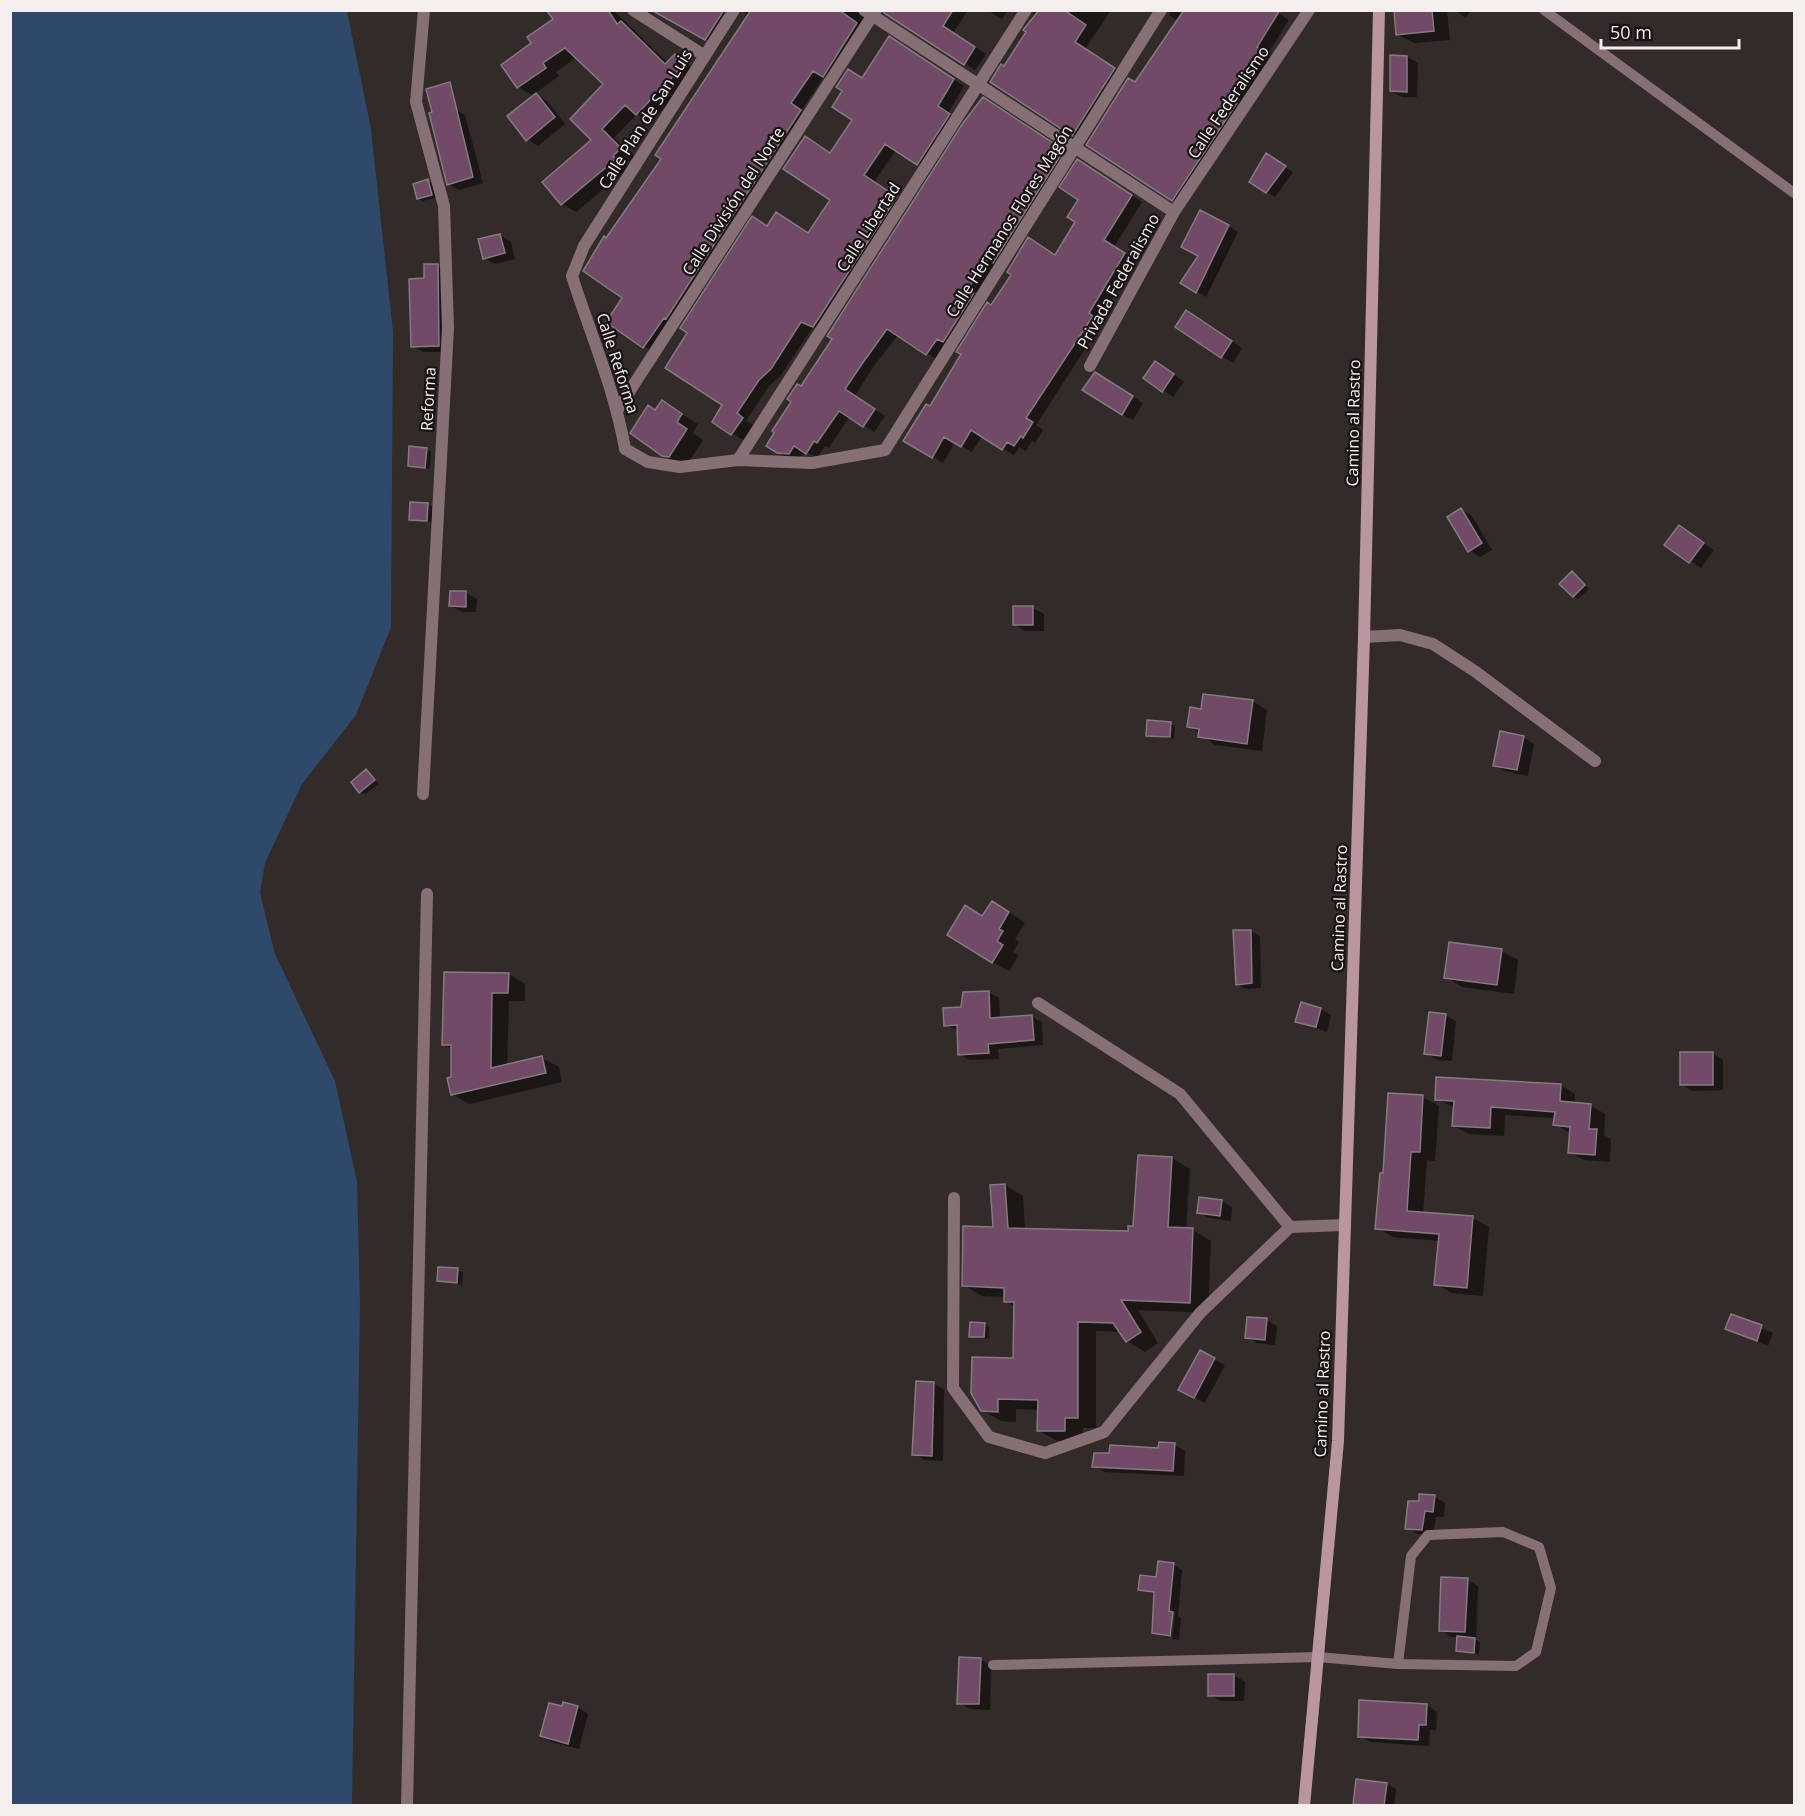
<svg xmlns="http://www.w3.org/2000/svg" width="1805" height="1816" font-family="'Open Sans',sans-serif">
  <style>
    .water { fill: #2f496b }
    .shadow { fill: #0007 }
    .building { fill: #704a66; stroke: #837b80; stroke-width: 1.5 }
    .lines { fill: none; stroke-linecap: round; stroke-linejoin: round }
    .lane { stroke: #877075; stroke-width: 10 }
    .street { stroke: #877075; stroke-width: 12 }
    .secondary { stroke: #ba969e; stroke-width: 12 }
    .labels { text-anchor: middle; stroke-width: 4.5; stroke-linejoin: round; paint-order: stroke }
    .street-label { font-size: 16px; fill: #f4efed; stroke: #171413 }
  </style>
  <rect width="100%" height="100%" fill="#322b27"/>
  <!-- water -->
  <path class="water" d="M11,10L347,11L371,129L393,332L391,627L356,715L302,784L265,863L260,893L275,954L335,1081L357,1182L360,1303L352,1805H11Z"/>
  <!-- shadow -->
  <path class="shadow" d="M571,10H613L668,63L675,56L698,72L651,122L637,114L614,138L634,156L626,164L629,168L576,212L562,204L594,140L605,84L577,57L556,72L559,76L534,94L547,101L565,124L538,146L527,139L534,96L518,87L503,65Z
    M654,10H740L717,46Z
    M743,10H870L834,82L824,76L801,111L811,118L655,353L644,346L624,298L607,240L663,158L749,17Z
    M884,10H968L953,33L986,54L975,70Z
    M987,10H1008L1002,19Z
    M1111,10L1085,49L1125,76L1084,141L992,82L1029,32L1025,30L1036,10Z
    M1171,10H1274L1289,20L1267,55L1275,60L1183,206L1172,199L1135,83L1177,21L1169,15Z
    M1395,10H1447L1450,40L1414,43L1397,34Z
    M1454,10H1471L1466,18Z
    M900,44L964,86L948,113L960,121L928,170L896,150L874,182L907,204L825,332L813,327L781,375L769,386L746,421L753,425L743,440L714,421L724,405L767,227L809,234L832,200L831,154L854,120L863,79Z
    M1407,57L1418,63L1417,97H1402L1391,91Z
    M994,105L1073,157L938,360L898,335L874,366L855,396L885,416L874,432L850,416L829,448L825,446L817,458L805,451L800,459H789L778,452L801,388Z
    M454,109L465,115L483,183L459,190L448,184Z
    M1274,160L1293,172L1275,197L1251,182Z
    M1088,167L1142,202L1114,247L1135,260L1099,320L1102,323L1036,425L1043,430L1035,443L1032,441L1026,451L1019,447L1014,455L982,436L972,452L955,442L943,463L905,440L930,408L992,307L1056,256L1077,221Z
    M428,181L433,184L437,197L423,201L418,198Z
    M1228,226L1238,232L1206,297L1182,283L1200,256Z
    M500,235L511,242L515,259L495,264L484,258Z
    M437,265L447,271L449,352H423L413,346L426,280Z
    M1197,318L1242,348L1233,363L1222,356Z
    M1166,369L1184,382L1173,397L1163,390Z
    M1106,380L1143,403L1133,420L1122,414Z
    M662,402L698,424L693,433L703,440L686,466L662,455L656,412Z
    M426,449L431,452L430,469L409,465Z
    M427,504L432,507V522L411,519Z
    M1461,510L1472,516L1492,550L1480,557L1469,550Z
    M1680,527L1714,550L1701,568L1666,545Z
    M1572,573L1589,589L1578,599L1574,596Z
    M466,593L477,599L476,612H462L451,606Z
    M1033,608L1044,614V631H1025L1014,624Z
    M1252,701L1267,710L1262,751L1215,745L1189,726L1203,711Z
    M1170,723L1175,726L1174,739L1147,735Z
    M1523,737L1534,744L1528,776L1505,771L1495,765Z
    M367,771L379,784L365,794L360,792Z
    M1009,912L1025,923L1015,939L1019,942L1013,952L1019,955L1009,971L992,962L983,917Z
    M1250,931L1260,936L1261,988L1246,989L1237,984Z
    M1501,951L1518,960L1514,994L1462,987L1446,977Z
    M509,974L525,984V1001H509L507,1066L542,1058L559,1067L562,1082L469,1104L452,1094L453,1050L444,1044Z
    M989,992L999,998L1000,1019L1031,1016L1042,1022L1043,1045L998,1049L999,1059L970,1060L959,1054L958,1030L945,1025L962,1009Z
    M1321,1009L1331,1015L1327,1032L1297,1021Z
    M1445,1015L1456,1021L1452,1061L1437,1060L1426,1053Z
    M1712,1053L1723,1060V1090L1692,1091L1682,1084Z
    M1561,1085L1575,1094V1104L1590,1105L1605,1114L1604,1135L1611,1139L1610,1162L1584,1160L1569,1152L1570,1133L1555,1124V1118L1505,1115L1504,1136L1469,1134L1454,1126L1455,1108L1437,1099Z
    M1423,1097L1439,1106L1435,1161L1427,1160L1423,1214L1473,1218L1489,1227L1483,1296L1452,1293L1436,1284L1440,1241L1393,1237L1377,1228L1384,1175Z
    M1172,1158L1190,1169L1186,1230H1193L1211,1241L1208,1313L1138,1310L1158,1343L1145,1352L1127,1341L1121,1332L1096,1331V1428H1083V1441H1057L1038,1430L1039,1410L1016,1409V1422L1001,1421L982,1410L1014,1360L1016,1307L1005,1301V1297L982,1296L963,1285L994,1229L1005,1185L1023,1196L1025,1230L1129,1233Z
    M1222,1201L1232,1207L1231,1221L1209,1218L1198,1212Z
    M440,1268L463,1272L462,1285L439,1281Z
    M1732,1316L1773,1333L1768,1346L1727,1328Z
    M1266,1320L1277,1326L1275,1345L1257,1343L1247,1337Z
    M985,1324L989,1327V1339L971,1336Z
    M1200,1352L1225,1365L1205,1403L1180,1389Z
    M933,1383L944,1390L943,1461L925,1460L914,1454Z
    M1175,1445L1185,1451L1184,1476L1105,1472L1094,1466Z
    M1435,1497L1445,1503L1444,1517H1436L1433,1535L1418,1534L1407,1528L1420,1503Z
    M1174,1565L1182,1570L1178,1616L1181,1618L1179,1640L1172,1639L1175,1612H1172L1169,1638L1153,1632L1156,1595L1140,1589Z
    M1467,1580L1478,1586L1476,1640L1480,1642L1479,1654L1458,1650V1637H1451L1441,1630Z
    M980,1659L991,1666L990,1710L970,1709L959,1703Z
    M1234,1675L1245,1682L1244,1701H1221L1210,1695Z
    M1427,1705L1437,1712L1436,1730H1430L1429,1746L1371,1742L1360,1736Z
    M577,1707L588,1714L579,1749L552,1742L541,1735Z
    M1387,1784L1396,1789L1394,1806L1355,1803Z"/>
  <!-- building -->
  <path class="building" d="M546,10H608L617,24L621,21L665,64L675,54L685,64L636,115L625,105L602,129L621,148L613,156L616,159L561,205L542,182L591,140L570,119L603,84L565,48L543,63L546,68L517,88L501,65L531,43L527,37L553,19Z
    M651,10H724L705,40Z
    M751,10H839L857,23L823,77L813,71L791,103L801,110L666,319L664,318L643,348L606,322L622,298L583,271L604,236L606,238L661,159L655,155Z
    M884,10H953L943,26L975,47L964,65L884,13Z
    M1039,10H1064L1086,25L1075,42L1115,68L1072,136L990,82L1001,64L1004,66L1026,32L1023,30Z
    M1184,10H1280L1257,47L1265,53L1255,68L1251,66L1229,99L1237,103L1172,201L1086,145L1128,78L1135,82Z
    M1394,10H1432L1434,31L1396,35Z
    M889,36L954,79L938,106L950,114L917,165L885,144L864,175L897,197L813,327L801,322L771,369L759,380L737,413L743,418L731,435L712,422L722,405L665,368L687,333L680,328L752,216L767,226L776,212L808,233L830,200L783,169L805,136L830,153L852,120L832,107L842,91L836,87L848,69L862,78Z
    M1390,55L1407,56V92L1390,91Z
    M450,82L473,177L447,185L429,113L432,112L426,89Z
    M536,93L555,117L526,141L507,116Z
    M983,97L1064,150L993,263L988,259L968,289L974,293L943,342L937,339L926,355L887,329L864,361L845,389L875,409L863,427L839,411L817,443L814,441L806,454L794,446L789,454L777,453L766,446L774,433L772,431L791,402L787,399L797,384L801,386L832,339L827,336L963,123Z
    M1266,153L1286,166L1266,193L1249,182Z
    M1077,159L1132,195L1104,240L1125,253L1089,313L1093,316L1026,418L1033,422L1023,438L1021,436L1014,446L1007,442L1002,450L971,430L961,447L944,437L932,458L903,441L926,404L930,406L961,354L956,352L987,302L991,305L1011,275L1007,272L1028,237L1055,255L1075,222L1067,217L1078,200L1059,187Z
    M428,179L432,195L417,199L413,184Z
    M1200,210L1229,225L1196,293L1180,283L1198,256L1181,247Z
    M500,234L505,253L483,259L478,239Z
    M424,264H438L439,346L411,347L409,279L424,278Z
    M1186,310L1232,341L1221,358L1175,327Z
    M1155,361L1174,374L1162,392L1143,378Z
    M1095,372L1133,396L1122,415L1082,390Z
    M662,400L682,414L677,422L687,429L669,457L662,456L630,433L648,405L655,410Z
    M409,446L427,448L425,468L408,466Z
    M410,502L428,503L427,521L409,520Z
    M1461,508L1482,543L1468,552L1447,517Z
    M1679,525L1704,543L1689,563L1664,545Z
    M1572,571L1585,585L1573,597L1559,584Z
    M450,591H466V607L449,606Z
    M1013,606H1033V625H1013Z
    M1203,694L1253,700L1247,744L1198,737L1199,729L1187,727L1190,707L1201,709Z
    M1147,720L1171,722L1170,737L1146,736Z
    M1500,731L1524,736L1517,770L1493,766Z
    M366,769L375,780L359,793L351,782Z
    M992,901L1009,912L999,929L1003,931L997,941L1003,945L992,963L947,935L965,905L982,916Z
    M1233,930H1251L1252,983L1236,985Z
    M1449,942L1502,949L1497,985L1444,978Z
    M444,972L509,973L508,993H492L491,1068L542,1056L546,1073L451,1095L447,1078L451,1077V1045H442Z
    M989,991L990,1018L1032,1015L1034,1040L988,1044L989,1053L958,1055L957,1025L944,1026L943,1008L961,1007L963,992Z
    M1301,1002L1321,1008L1316,1027L1295,1022Z
    M1429,1012L1446,1014L1441,1056L1424,1054Z
    M1680,1052H1713V1085H1680Z
    M1436,1077L1561,1084L1560,1101L1591,1104L1589,1129H1597L1595,1155L1568,1153L1570,1127L1553,1125L1555,1112L1491,1107L1490,1128L1452,1126L1454,1101L1435,1100Z
    M1388,1093L1423,1095L1420,1152H1411L1407,1211L1473,1216L1467,1288L1434,1285L1439,1234L1375,1229L1380,1173H1383Z
    M1138,1155L1172,1157L1168,1227L1193,1228L1190,1303L1121,1300L1141,1332L1126,1342L1113,1323L1078,1322V1418H1065V1431H1037L1038,1400L998,1399V1412L981,1411L971,1393L972,1357L1013,1358L1014,1302H1004V1288L962,1286L963,1226L993,1227L990,1185L1005,1184L1008,1228L1128,1231V1226H1133Z
    M1199,1197L1222,1200L1220,1216L1197,1213Z
    M438,1267L458,1268L457,1283L437,1281Z
    M1731,1314L1762,1325L1757,1341L1725,1329Z
    M1247,1317L1267,1318L1265,1340L1245,1338Z
    M970,1322L985,1323L984,1337H969Z
    M1200,1350L1215,1358L1194,1398L1178,1390Z
    M916,1381L934,1382L932,1456L912,1455Z
    M1159,1442L1175,1443L1173,1471L1092,1467L1094,1453H1109L1110,1445L1158,1448Z
    M1419,1494L1435,1495L1433,1512L1425,1511L1422,1530L1405,1529L1408,1501H1419Z
    M1158,1561L1174,1563L1169,1611L1173,1612L1170,1636L1152,1633L1154,1592L1138,1590L1140,1575L1156,1577Z
    M1441,1577L1468,1578L1465,1632L1439,1631Z
    M1457,1636L1475,1638L1474,1653L1456,1651Z
    M959,1657L981,1658L979,1704H957Z
    M1208,1674H1234V1696H1208Z
    M1359,1700L1427,1704L1426,1725H1419L1418,1740L1358,1737Z
    M563,1702L578,1706L568,1744L540,1736L549,1703L562,1706Z
    M1356,1779L1387,1783L1384,1806L1353,1804Z"/>
  <g class="lines">
    <!-- lane -->
    <path class="lane" d="M1544,10L1794,193
      M993,1665L1318,1657L1398,1664L1516,1666L1536,1652L1551,1588L1539,1547L1503,1532L1428,1535L1411,1556L1398,1664"/>
    <!-- street -->
    <path class="street" d="M633,10L705,56
      M734,10L584,246L572,276C590,333 615,390 625,449L648,462L680,467L738,460L812,463L885,450L1161,10
      M864,10L1174,212
      M1090,366L1174,212L1309,10
      M618,409L876,10
      M738,460L1026,10
      M1364,637L1400,635L1433,644L1476,672L1595,761
      M423,794L448,328L444,206L416,102L424,10
      M1038,1003L1180,1094L1290,1227
      M954,1198L953,1388L989,1437L1045,1453L1104,1432L1200,1313L1290,1227L1345,1225
      M407,1806L427,894"/>
    <!-- secondary -->
    <path class="secondary" d="M1304,1806L1338,1441L1364,637L1379,10"/>
  </g>
  <g class="labels">
    <!-- street labels -->
    <g class="street-label">
      <text transform="translate(1228 102) rotate(-56)" y="6">Calle Federalismo</text>
      <text transform="translate(645 119) rotate(-58)" y="6">Calle Plan de San Luis</text>
      <text transform="translate(733 201) rotate(-57)" y="6">Calle División del Norte</text>
      <text transform="translate(1009 221) rotate(-58)" y="6">Calle Hermanos Flores Magón</text>
      <text transform="translate(868 227) rotate(-57)" y="6">Calle Libertad</text>
      <text transform="translate(1118 281) rotate(-61)" y="6">Privada Federalismo</text>
      <text transform="translate(618 363) rotate(72)" y="6">Calle Reforma</text>
      <text transform="translate(428 399) rotate(-87)" y="6">Reforma</text>
      <text transform="translate(1353 423) rotate(-89)" y="6">Camino al Rastro</text>
      <text transform="translate(1339 908) rotate(-88)" y="6">Camino al Rastro</text>
      <text transform="translate(1322 1394) rotate(-88)" y="6">Camino al Rastro</text>
    </g>
  </g>
  <!-- border -->
  <rect width="1805" height="1816" fill="none" stroke="#f4efed" stroke-width="24"/>
  <!-- scale -->
  <path d="M1601 39v9h138v-9" fill="none" stroke="#f4efed" stroke-width="3"/>
  <text x="1610" y="39" font-size="18" fill="#f4efed" stroke="#171413" stroke-width="4.5" paint-order="stroke">50 m</text>
</svg>
